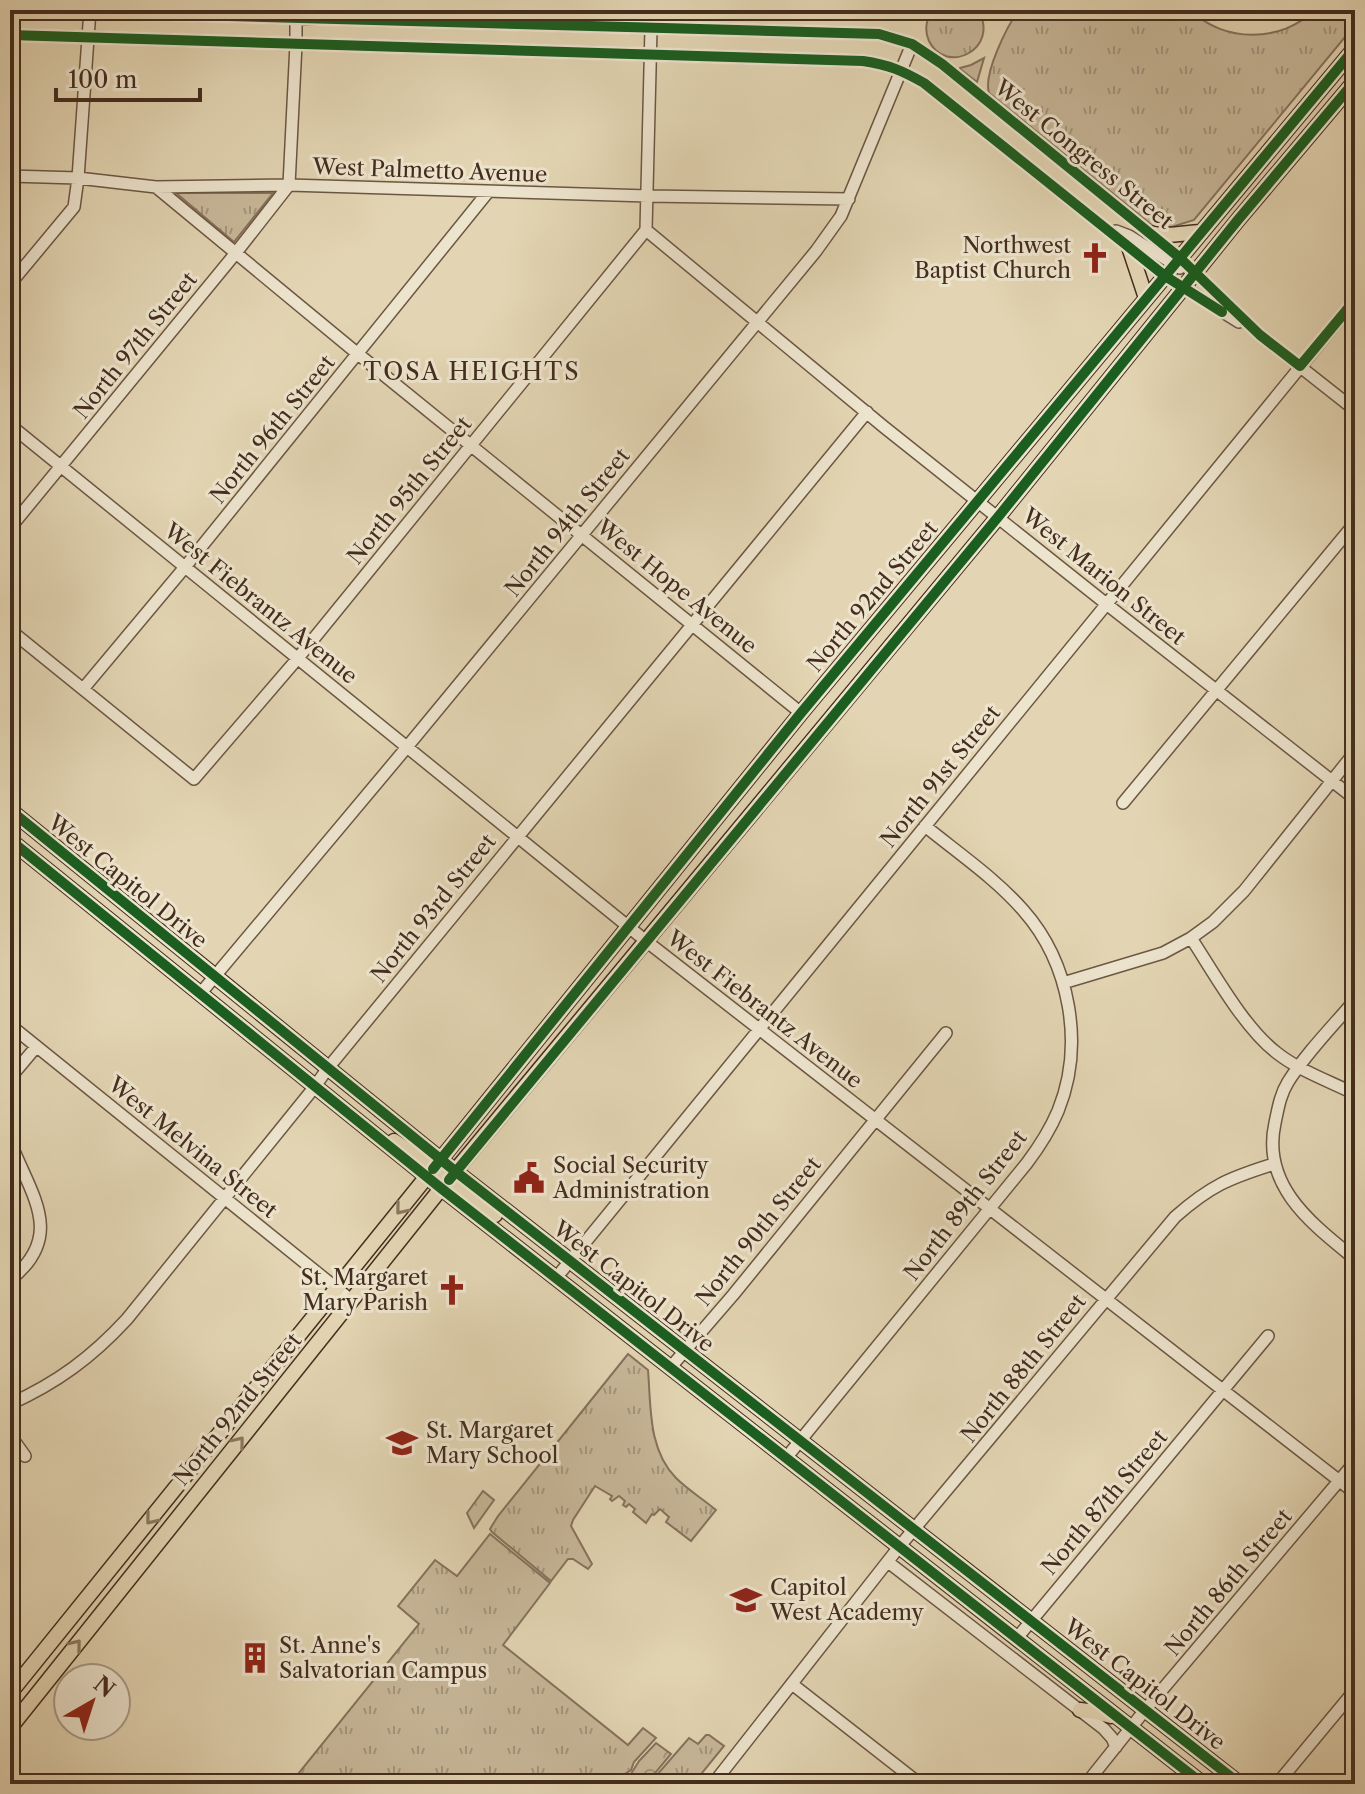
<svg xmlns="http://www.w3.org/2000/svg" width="1365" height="1794" font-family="'Libre Caslon Text',serif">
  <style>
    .grass { fill: url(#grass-tufts); stroke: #86725c; stroke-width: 2 }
    .park { fill: url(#park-crowns); stroke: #86725c; stroke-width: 2 }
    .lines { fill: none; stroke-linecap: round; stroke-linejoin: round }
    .minor-casing { stroke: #6c5743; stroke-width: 14 }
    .major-casing { stroke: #442d1e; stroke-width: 17 }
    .minor { stroke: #ede4ce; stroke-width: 11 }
    .major { stroke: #e3d5b3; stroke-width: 14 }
    .cycleway-casing { stroke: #ede4ce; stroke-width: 15 }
    .cycleway { stroke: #1b5e20; stroke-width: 10 }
    .oneway { stroke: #8c7961 }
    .labels { text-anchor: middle; stroke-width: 6; stroke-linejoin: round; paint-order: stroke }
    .street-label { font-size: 22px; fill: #442d1e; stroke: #ede4ce }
    .poi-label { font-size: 22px; fill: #442d1e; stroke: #ede4ce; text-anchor: start }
    .neighbourhood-label { font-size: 24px; letter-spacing: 2px; fill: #442d1e; stroke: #ede4ce }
  </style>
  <defs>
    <pattern id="grass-tufts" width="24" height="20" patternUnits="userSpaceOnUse" patternTransform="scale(2)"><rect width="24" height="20" fill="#c8b89a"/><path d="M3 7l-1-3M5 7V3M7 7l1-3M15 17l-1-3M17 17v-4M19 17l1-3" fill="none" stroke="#a4967d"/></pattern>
    <pattern id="park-crowns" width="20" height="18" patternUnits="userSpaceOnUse" patternTransform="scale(2)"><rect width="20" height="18" fill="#c8b89a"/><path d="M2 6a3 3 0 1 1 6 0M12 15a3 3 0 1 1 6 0" fill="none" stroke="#a4967d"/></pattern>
  </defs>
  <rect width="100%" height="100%" fill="#e3d5b3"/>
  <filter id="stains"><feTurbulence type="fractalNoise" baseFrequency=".0025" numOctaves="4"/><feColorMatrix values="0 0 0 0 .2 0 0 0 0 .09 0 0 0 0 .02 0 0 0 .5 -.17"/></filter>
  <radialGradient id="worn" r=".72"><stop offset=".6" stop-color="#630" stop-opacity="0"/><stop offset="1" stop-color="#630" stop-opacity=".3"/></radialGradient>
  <!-- grass -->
  <path class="grass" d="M932,10H978C1001,49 946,76 929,41C924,30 926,20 932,10Z
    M1019,10H1191C1223,43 1282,43 1314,10H1355V25L1194,220L1159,231L989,93C983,74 1007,26 1019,10Z
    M984,58L977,82L960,69V68L971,65Z
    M176,193H273L234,242Z
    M628,1354L648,1370C651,1406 648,1450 676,1478C688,1490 703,1499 716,1510L691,1541L666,1522L669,1517L660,1509L654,1515L652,1514L646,1523L633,1512L635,1509L629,1504L626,1507L623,1505L625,1501L619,1496L612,1501L610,1499L612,1496L595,1486L573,1520L571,1526L592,1564L588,1569L573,1559H568L551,1581L492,1532L490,1529L498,1516Z
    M490,1534L550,1583L503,1645L628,1745L643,1728L656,1738L634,1762L631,1770L617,1779L615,1784H290L419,1624L398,1606L435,1560L457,1576Z
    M706,1735H709L724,1746L693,1784H649L689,1738L698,1744Z"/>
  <!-- park -->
  <path class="park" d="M483,1491L494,1500L474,1528L467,1513Z
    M656,1743L671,1754L646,1784H636L629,1777L639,1761Z"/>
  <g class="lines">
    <defs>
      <path id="minor" d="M10,10L879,34C905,40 920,48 942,64L1180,258L1260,335L1355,410
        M10,35L863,61C889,65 901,70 924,83L1165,276L1239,322
        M10,176L78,178L156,187L289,185L648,196L849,199
        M156,187L358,354L801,713
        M646,230L884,427L1114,610L1355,799
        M1116,231L1129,236L1180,268
        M10,284L74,207L78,178L90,10
        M10,425L646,941L1355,1493
        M10,528L235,254L289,185L296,44V10
        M10,630L194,779L298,658L646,230L651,29
        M83,689L185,567L488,192
        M1123,803L1355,523
        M1191,938C1214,973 1244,1028 1277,1053C1300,1071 1329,1081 1355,1094
        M1063,983L1163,953L1191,938L1213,922L1244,891L1355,752
        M200,994L407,747L816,251L841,216L912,44
        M1355,1000C1333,1026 1306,1053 1288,1082C1280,1095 1278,1109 1275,1123C1261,1186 1312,1224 1355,1259
        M10,1025L351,1300
        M10,1081L15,1072L36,1047
        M10,1141C30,1194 67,1235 10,1280
        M556,1278L1355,300
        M670,1368L733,1295L946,1033
        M10,1404C57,1383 92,1357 127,1319L313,1089L328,1068L867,412
        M10,1435L25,1456
        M786,1458L1027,1163C1039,1147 1050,1130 1058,1111C1085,1045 1070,963 1023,910C995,878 958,853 925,826
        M888,1562L1104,1729L1112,1738L1116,1747
        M1017,1638L1268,1336
        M792,1684L920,1784
        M713,1784L899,1547L1175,1217C1210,1186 1229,1178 1274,1164
        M1086,1784L1145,1710L1355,1462
        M1277,1784L1355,1690"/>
      <path id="major" d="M1149,233C1169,237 1181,233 1201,232
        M1129,247L1146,298
        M10,810L455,1171L1240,1784
        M10,840L442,1189L1203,1784
        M394,1141L439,1172
        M439,1178L447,1182L495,1215
        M10,1693L801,713L1355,48
        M1080,1710L1096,1712L1111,1716
        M10,1728L455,1171L998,517L1237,221L1355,81"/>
    </defs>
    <!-- minor casing -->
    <use href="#minor" class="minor-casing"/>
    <!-- major casing -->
    <use href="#major" class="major-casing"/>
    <!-- minor -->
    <use href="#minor" class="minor"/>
    <!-- major -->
    <use href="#major" class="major"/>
    <defs>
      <path id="cycleway" d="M10,10L879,34L912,44L942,64L1180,258L1260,335L1300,366L1355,300
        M10,35L863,61C889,65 901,70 924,83L1165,276L1222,312
        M10,810L455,1171L1240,1784
        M10,840L442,1189L1203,1784
        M433,1169L801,713L1355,48
        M449,1180L998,517L1237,221L1355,81"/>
    </defs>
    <!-- cycleway casing -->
    <use href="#cycleway" class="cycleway-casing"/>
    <!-- cycleway -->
    <use href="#cycleway" class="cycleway"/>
  </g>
  <!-- one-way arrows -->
  <defs><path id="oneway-chevron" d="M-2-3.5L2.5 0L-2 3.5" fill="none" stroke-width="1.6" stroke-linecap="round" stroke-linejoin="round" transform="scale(2)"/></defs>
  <g class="oneway">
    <use href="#oneway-chevron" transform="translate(401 1209) rotate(129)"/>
    <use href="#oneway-chevron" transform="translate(239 1442) rotate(-51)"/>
    <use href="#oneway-chevron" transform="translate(151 1519) rotate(129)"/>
    <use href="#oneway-chevron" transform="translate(76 1645) rotate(-51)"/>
  </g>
  <!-- icons -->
  <defs>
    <symbol id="church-bare" viewBox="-9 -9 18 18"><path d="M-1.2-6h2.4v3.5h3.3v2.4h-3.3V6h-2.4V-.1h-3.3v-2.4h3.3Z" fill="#8f2418" stroke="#ede4ce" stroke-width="2.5" paint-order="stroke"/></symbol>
    <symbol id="civic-bare" viewBox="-9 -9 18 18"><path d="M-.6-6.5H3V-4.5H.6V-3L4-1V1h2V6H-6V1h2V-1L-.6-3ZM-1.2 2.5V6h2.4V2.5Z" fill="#8f2418" stroke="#ede4ce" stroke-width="2.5" paint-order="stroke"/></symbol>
    <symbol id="school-bare" viewBox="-9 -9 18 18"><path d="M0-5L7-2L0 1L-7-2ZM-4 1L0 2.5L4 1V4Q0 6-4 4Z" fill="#8f2418" stroke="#ede4ce" stroke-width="2.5" paint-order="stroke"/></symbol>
    <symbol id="building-bare" viewBox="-9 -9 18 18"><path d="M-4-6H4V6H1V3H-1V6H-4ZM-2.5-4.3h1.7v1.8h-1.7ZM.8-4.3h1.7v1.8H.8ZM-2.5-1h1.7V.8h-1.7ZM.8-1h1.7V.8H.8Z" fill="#8f2418" stroke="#ede4ce" stroke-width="2.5" paint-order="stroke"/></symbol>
  </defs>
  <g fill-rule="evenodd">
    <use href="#church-bare" x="1073" y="236" width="44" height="44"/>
    <use href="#civic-bare" x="507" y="1156" width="44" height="44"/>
    <use href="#church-bare" x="430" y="1268" width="44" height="44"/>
    <use href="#school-bare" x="380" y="1421" width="44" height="44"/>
    <use href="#school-bare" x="724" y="1578" width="44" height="44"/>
    <use href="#building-bare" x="233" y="1636" width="44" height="44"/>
  </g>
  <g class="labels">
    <!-- street labels -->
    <g class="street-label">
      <text transform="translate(1084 154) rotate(39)" y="8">West Congress Street</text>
      <text transform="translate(430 170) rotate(2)" y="8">West Palmetto Avenue</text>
      <text transform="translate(135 345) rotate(-51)" y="8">North 97th Street</text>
      <text transform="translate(272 429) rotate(-51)" y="8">North 96th Street</text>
      <text transform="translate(409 490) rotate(-51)" y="8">North 95th Street</text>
      <text transform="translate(567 522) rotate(-51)" y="8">North 94th Street</text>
      <text transform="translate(1104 576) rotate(39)" y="8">West Marion Street</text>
      <text transform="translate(677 586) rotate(39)" y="8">West Hope Avenue</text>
      <text transform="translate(872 596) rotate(-50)" y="8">North 92nd Street</text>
      <text transform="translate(261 603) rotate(39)" y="8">West Fiebrantz Avenue</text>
      <text transform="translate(940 776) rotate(-51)" y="8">North 91st Street</text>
      <text transform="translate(128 881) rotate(39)" y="8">West Capitol Drive</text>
      <text transform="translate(433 908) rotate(-51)" y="8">North 93rd Street</text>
      <text transform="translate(765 1009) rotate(38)" y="8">West Fiebrantz Avenue</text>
      <text transform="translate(193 1147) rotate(39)" y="8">West Melvina Street</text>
      <text transform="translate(965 1205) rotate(-52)" y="8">North 89th Street</text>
      <text transform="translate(758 1231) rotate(-51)" y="8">North 90th Street</text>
      <text transform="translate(634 1286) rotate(38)" y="8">West Capitol Drive</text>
      <text transform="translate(1023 1368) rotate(-51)" y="8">North 88th Street</text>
      <text transform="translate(237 1409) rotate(-51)" y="8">North 92nd Street</text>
      <text transform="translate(1104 1502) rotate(-50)" y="8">North 87th Street</text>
      <text transform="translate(1228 1582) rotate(-50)" y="8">North 86th Street</text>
      <text transform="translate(1145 1684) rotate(38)" y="8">West Capitol Drive</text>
    </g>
    <!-- poi labels -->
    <g class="poi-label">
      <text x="1071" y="253" text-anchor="end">Northwest<tspan x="1071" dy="25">Baptist Church</tspan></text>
      <text x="553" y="1173">Social Security<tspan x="553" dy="25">Administration</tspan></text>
      <text x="428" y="1285" text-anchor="end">St. Margaret<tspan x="428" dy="25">Mary Parish</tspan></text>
      <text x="426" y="1438">St. Margaret<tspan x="426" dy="25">Mary School</tspan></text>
      <text x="770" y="1595">Capitol<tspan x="770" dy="25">West Academy</tspan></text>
      <text x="279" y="1653">St. Anne's<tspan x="279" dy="25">Salvatorian Campus</tspan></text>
    </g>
    <!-- neighbourhood labels -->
    <g class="neighbourhood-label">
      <text x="472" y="380">TOSA HEIGHTS</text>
    </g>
  </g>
  <!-- margin -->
  <rect width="1365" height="1794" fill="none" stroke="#e3d5b3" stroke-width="40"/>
  <rect x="12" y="12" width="1341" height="1770" fill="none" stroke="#442d1e" stroke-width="4"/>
  <rect x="20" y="20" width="1325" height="1754" fill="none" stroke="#442d1e" stroke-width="2"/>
  <!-- north arrow -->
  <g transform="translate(92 1702) rotate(39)"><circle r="38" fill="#ede4ce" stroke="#a99b88" stroke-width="2"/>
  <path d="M0-6L14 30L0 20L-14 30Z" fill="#8f2418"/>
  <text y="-12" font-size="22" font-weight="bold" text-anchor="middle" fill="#442d1e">N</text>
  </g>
  <!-- scale -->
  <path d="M56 88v12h144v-12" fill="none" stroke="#442d1e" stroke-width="4"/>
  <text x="68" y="88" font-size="24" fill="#442d1e" stroke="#ede4ce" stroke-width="6" paint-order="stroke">100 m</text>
  <rect width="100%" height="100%" filter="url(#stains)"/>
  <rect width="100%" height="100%" fill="url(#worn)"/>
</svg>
